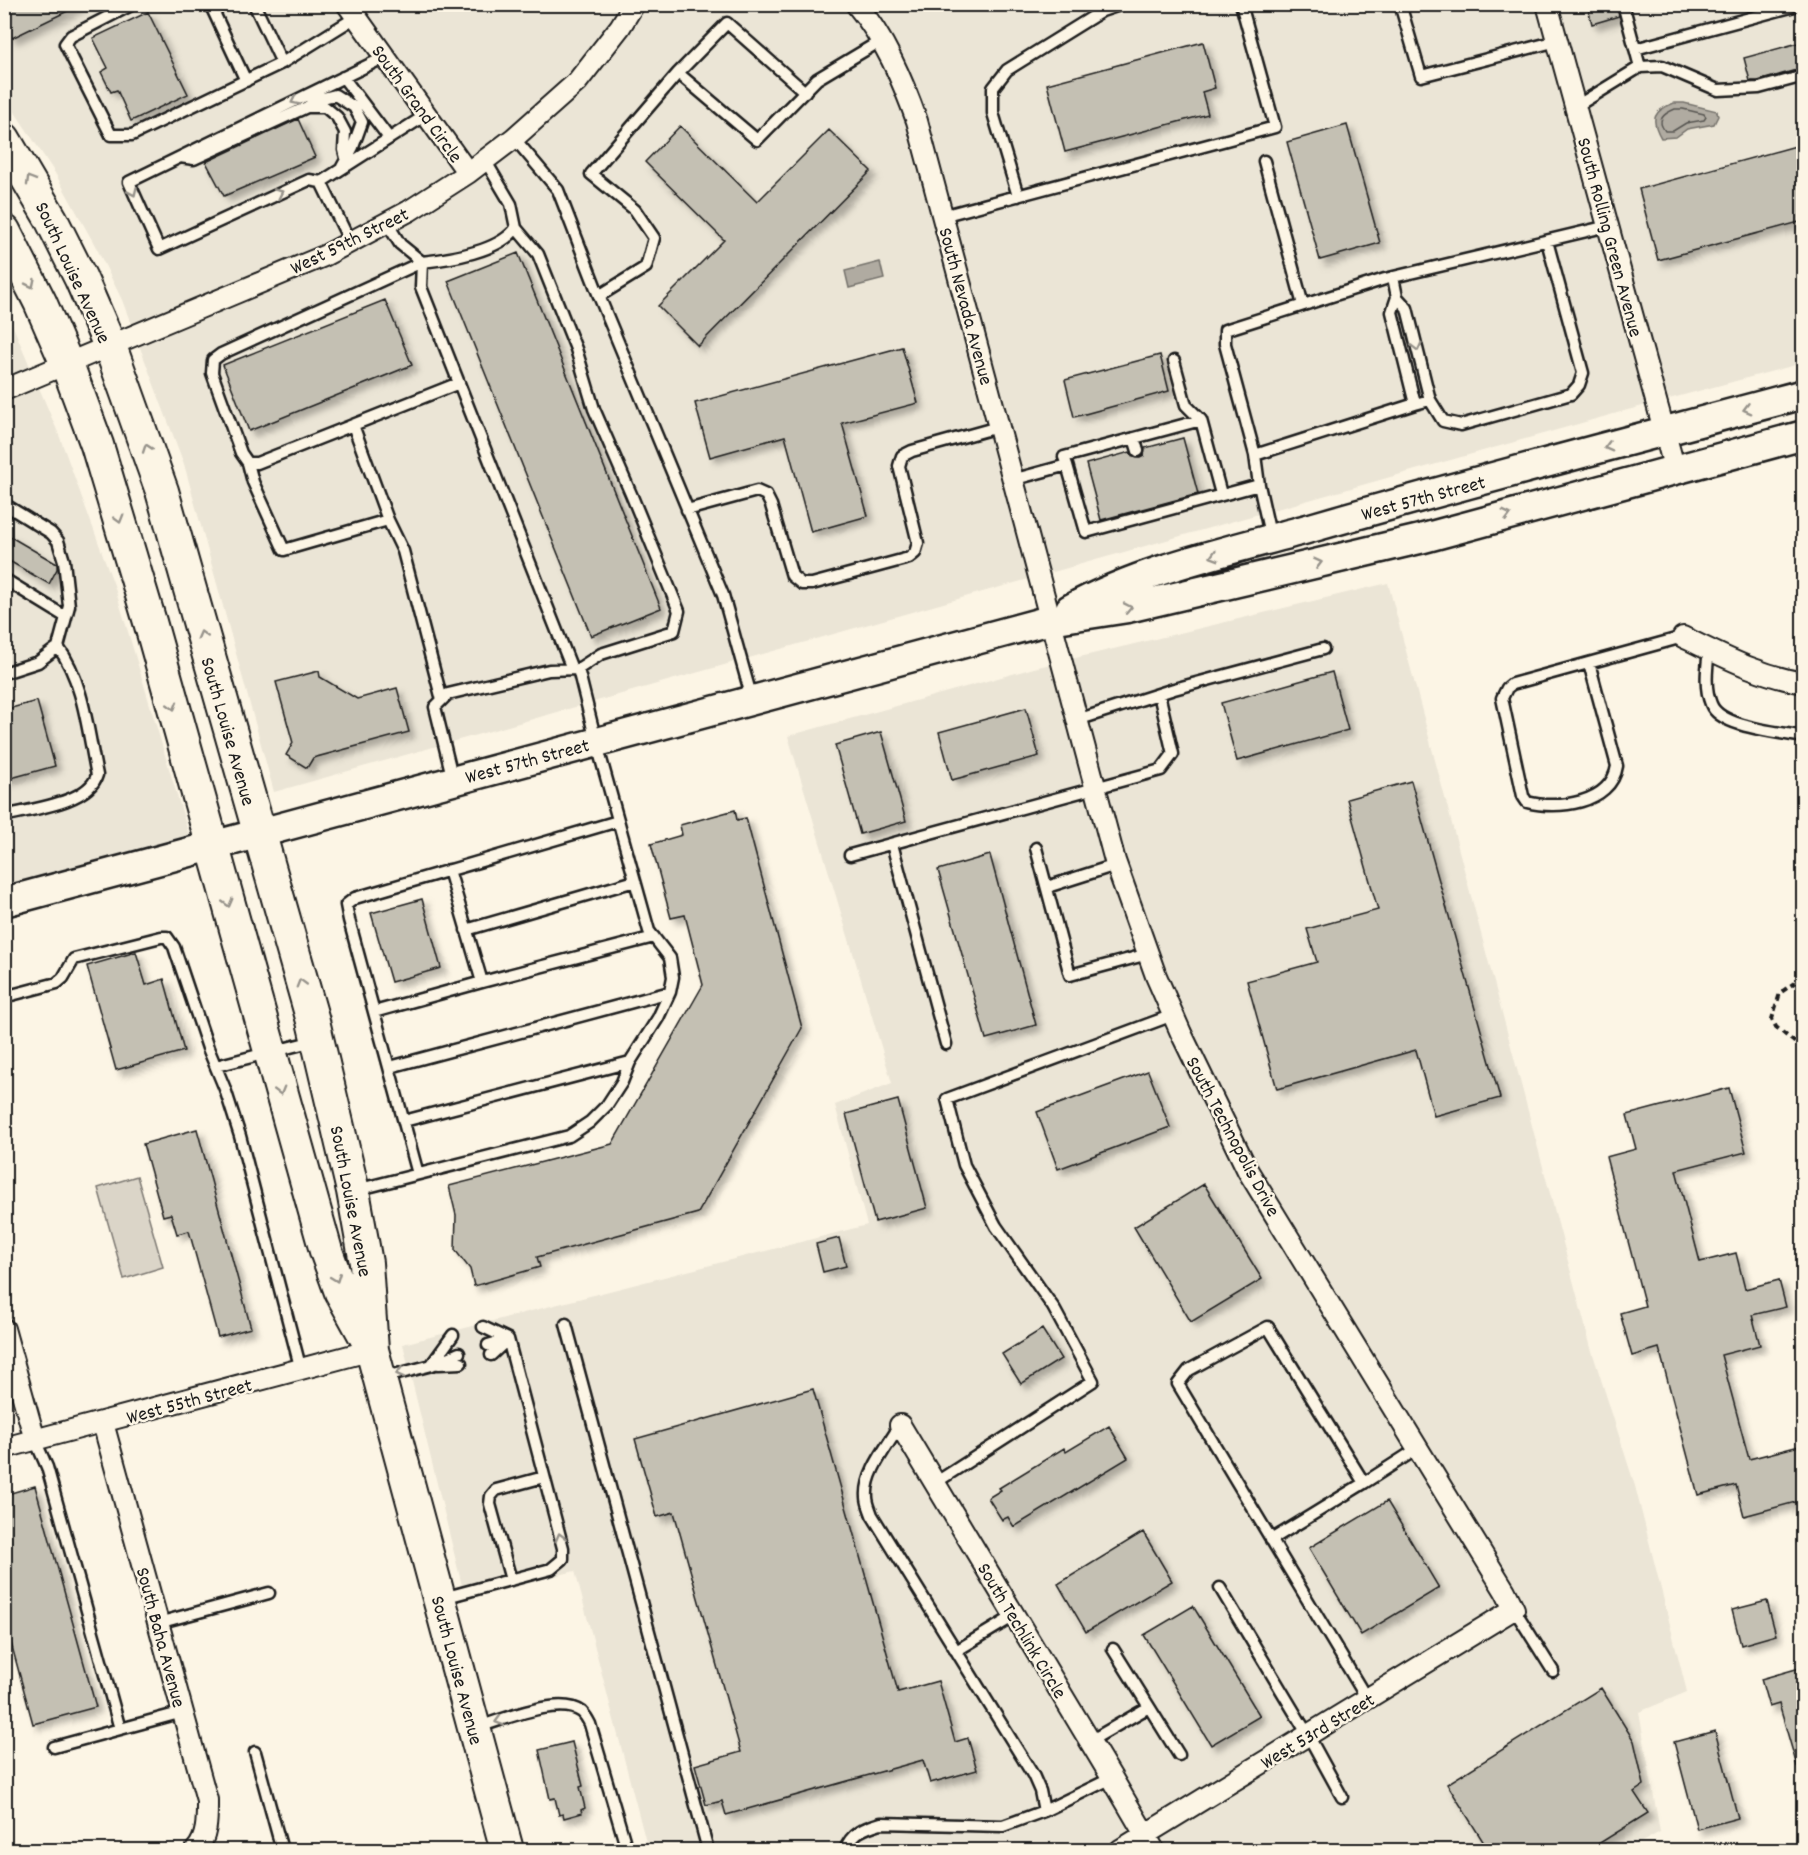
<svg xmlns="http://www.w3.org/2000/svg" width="1808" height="1855" font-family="Dekko,sans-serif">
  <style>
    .built { fill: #ebe5d6 }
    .green { fill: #dbd5c8; stroke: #7c7872; stroke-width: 1.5 }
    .water { fill: #b0aba1; stroke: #75726c; stroke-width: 1.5 }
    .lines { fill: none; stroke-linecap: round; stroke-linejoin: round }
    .shore { stroke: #575551; stroke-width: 1.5 }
    .building { fill: #c4c0b3; stroke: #1c1c1c; stroke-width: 1.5; filter: url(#shadow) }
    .lane-casing { stroke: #1c1c1c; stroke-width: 15 }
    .street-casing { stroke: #1c1c1c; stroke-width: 24 }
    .secondary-casing { stroke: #1c1c1c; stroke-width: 33 }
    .primary-casing { stroke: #1c1c1c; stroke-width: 36 }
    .path { stroke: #1c1c1c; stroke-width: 4; stroke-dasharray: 6 4.5; stroke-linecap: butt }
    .lane { stroke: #fcf5e5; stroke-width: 10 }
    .street { stroke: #fcf5e5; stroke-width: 20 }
    .secondary { stroke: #fcf5e5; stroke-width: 28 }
    .primary { stroke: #fcf5e5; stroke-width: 32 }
    .oneway { stroke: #97938b }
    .labels { text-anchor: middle; stroke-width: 5; stroke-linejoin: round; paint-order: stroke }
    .street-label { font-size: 20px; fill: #1c1c1c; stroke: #fcf5e5 }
  </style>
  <defs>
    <filter id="shadow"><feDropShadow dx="5.5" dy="5.5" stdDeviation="3" flood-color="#0004"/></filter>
  </defs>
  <rect width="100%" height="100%" fill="#fcf5e5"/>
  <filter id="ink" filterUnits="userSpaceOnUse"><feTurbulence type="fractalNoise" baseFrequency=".0167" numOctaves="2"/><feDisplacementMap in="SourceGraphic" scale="12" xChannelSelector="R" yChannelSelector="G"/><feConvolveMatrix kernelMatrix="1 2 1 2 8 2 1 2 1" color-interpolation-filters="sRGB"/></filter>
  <g filter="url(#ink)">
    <!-- built -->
    <path class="built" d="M4,5H1803V363L1624,411L274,792L184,464L122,300L97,249L55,173L5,97Z
      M4,305L59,435L114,585L189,835L5,885Z
      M1388,583L1591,1348L1635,1486L1687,1692L1639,1712L1660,1832L1627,1850H648L575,1571L465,1598L403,1344L867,1225L835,1105L892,1083L788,736L1034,668Z"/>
    <!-- green -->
    <path class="green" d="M137,1176L163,1267L124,1279L98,1188Z"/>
    <!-- water -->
    <path class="water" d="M1674,103H1684L1717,111L1718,116L1714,124L1687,129L1676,137L1661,138C1650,119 1653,111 1674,103Z
      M880,262L884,279L849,288L845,271Z"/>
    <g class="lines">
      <!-- shore -->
      <path class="shore" d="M1675,109H1683L1704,114L1706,117L1704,120L1686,123L1673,131H1665C1656,120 1663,114 1675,109Z"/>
    </g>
    <!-- building -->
    <path class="building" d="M4,4H82L12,38L4,23Z
      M1587,4H1616L1619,16L1592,24Z
      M148,12L188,94L131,121L117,90L111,92L101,72L108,68L93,38Z
      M1203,42L1215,88L1202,92L1208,114L1065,152L1047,84Z
      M1798,43L1803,68L1758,81H1750L1744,58Z
      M298,119L315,157L224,196L206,162Z
      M1347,125L1380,243L1320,260L1287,142Z
      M680,126L757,202L829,130L871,171L698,346L658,306L724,240L645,162Z
      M1803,144V221L1658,260L1639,189Z
      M518,253L661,608L591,636L448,281Z
      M385,300L412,365L249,431L223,365Z
      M902,347L918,403L842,423L868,516L811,532L785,436L710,457L695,403Z
      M1160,355L1169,391L1074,417L1065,380Z
      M1183,438L1198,494L1101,520L1086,464L1130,452L1133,457L1140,458L1144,456L1145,448Z
      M4,533L57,564V569L49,584L4,558Z
      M319,671L320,677L357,699L397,688L409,732L313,758L307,768L286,755L293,743L276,682Z
      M1332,672L1348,730L1237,761L1221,703Z
      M37,701L55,766L4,780V710Z
      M1026,708L1039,756L952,780L939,732Z
      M881,732L906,821L860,834L835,745Z
      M1411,781L1500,1098L1434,1116L1416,1050L1277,1089L1247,981L1317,962L1307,929L1378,910L1347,799Z
      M735,810L737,820L746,818L802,1028L698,1213L537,1257L540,1267L474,1286L470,1269L455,1250L456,1215L449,1186L612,1144L703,985L685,915L671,918L651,844L682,835L680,825Z
      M990,855L1036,1025L986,1039L938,870Z
      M422,899L441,968L391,982L371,913Z
      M136,952L146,985L164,979L184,1051L116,1070L87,966Z
      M1148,1071L1170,1127L1058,1169L1037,1112Z
      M1729,1088L1746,1152L1676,1170L1700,1262L1736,1253L1745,1289L1779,1280L1786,1307L1752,1315L1760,1345L1721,1355L1749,1459L1803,1445V1500L1744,1516L1736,1485L1698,1495L1659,1348L1632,1356L1620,1313L1645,1306L1606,1157L1636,1149L1627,1115Z
      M898,1100L927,1208L875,1222L846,1114Z
      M197,1129L251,1328L218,1337L189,1231L177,1234L171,1214L163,1216L143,1144Z
      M1204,1184L1262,1279L1191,1322L1134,1227Z
      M839,1238L846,1266L823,1272L816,1244Z
      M1042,1329L1061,1359L1021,1384L1002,1354Z
      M813,1389L898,1692L938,1681L955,1742L968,1738L977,1770L930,1783L923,1760L726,1815L722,1801L706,1805L695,1765L741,1752L674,1512L657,1517L635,1439Z
      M1109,1426L1128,1458L1014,1527L1008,1517L1002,1520L988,1498L1001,1490L999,1488L1064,1448L1066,1452Z
      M35,1486L96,1707L33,1724L7,1628H4V1495Z
      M1387,1501L1439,1588L1361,1635L1309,1548Z
      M1143,1532L1172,1581L1086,1632L1058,1584Z
      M1767,1601L1776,1635L1741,1645L1732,1610Z
      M1193,1606L1260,1716L1211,1745L1144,1635Z
      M1803,1667V1773H1799L1779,1704L1769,1707L1761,1679Z
      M1601,1688L1634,1741L1644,1785L1634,1792L1648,1813L1587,1851H1489L1447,1784Z
      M1715,1731L1738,1818L1697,1829L1674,1742Z
      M572,1742L583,1786L580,1787L585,1808L581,1810L582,1813L564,1818L563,1814L559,1815L555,1798L550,1799L539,1750Z"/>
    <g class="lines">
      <defs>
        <path id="lane" d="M133,4L71,36L65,44L111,135H132L282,63
          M210,4L246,81
          M254,4L282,63L356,17
          M1400,4L1421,76L1557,41
          M1635,49L1802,4
          M385,57L129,182L159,249L309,180L321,182L426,115
          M1640,67L1662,66L1718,90L1759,88L1804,76
          M678,73L727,23L805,92
          M343,77L389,138
          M309,107H325L337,117L345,132L344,150L346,158
          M1575,107L1640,67L1623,4
          M514,138L558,190L599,296L723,595L752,699
          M180,157L194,159L307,107L319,99L335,95L354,107L362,122L353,147L342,167
          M1264,161L1303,305
          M321,182L350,242
          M1018,196L993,113V88L1007,70L1102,11L1123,4
          M942,216L1275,127L1241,4
          M387,223L400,244L422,262C449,259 499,252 516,228L511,204L485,160
          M1393,277L1397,297L1407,308L1430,400
          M599,296L646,267L654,238L635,210L591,174L678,73L757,140L817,79L882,40
          M1397,297L1392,312L1415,404
          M1174,361L1186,405L1201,420
          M459,383L257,463H248L241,453L212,373L213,360L221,354L422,262L421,287L572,669
          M353,425L388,520
          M1134,438L1138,451
          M1255,455L1225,344V330L1385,279L1608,226
          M248,463L253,482L284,550L388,520L403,551L442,700
          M1067,465L1064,457L1201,420L1221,494
          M1012,480L1067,465L1086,532L1259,485L1271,539
          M1259,485L1255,455L1415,404L1430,400L1443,421L1461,425L1571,394L1579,385L1583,373L1547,241
          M4,504L51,533L58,541L64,561L69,606L58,647L38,662L4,673
          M687,510L757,491L766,495L771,505L792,576L802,584H812L909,558L915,553L918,543L899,466L902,456L912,451L998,427
          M4,579L66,617
          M1709,649C1707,668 1704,687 1711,704C1720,728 1781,732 1804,737
          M1589,663L1617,766C1611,804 1557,810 1527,802L1523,796L1502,698L1507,688L1512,684L1683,637
          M1077,720L1174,689L1323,649
          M453,780L435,707L448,694L549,670L578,669
          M4,816C31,809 89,803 97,775C88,734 84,681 58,647
          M892,844L946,1044
          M1036,848L1070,975L1148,954
          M850,855L1161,770L1173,754L1159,694
          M1047,887L1116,865
          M466,930L635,881
          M482,982L654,937
          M4,997L57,983L63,978L74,959L161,937H167L174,947L208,1048L225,1089L240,1136L301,1370
          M374,1012L482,982L449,870
          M216,1066L314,1041
          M390,1067L670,992
          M404,1121L630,1062
          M418,1174L349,920L346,905L355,898L618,821
          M356,1190L569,1136L590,1122L607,1105L622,1082L630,1062L658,1018L670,992L673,977L670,958L649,931L596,741L578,669L601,654L674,631L679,611L631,494L594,409L576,349L538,254L516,228
          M566,1324L708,1850
          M483,1327L508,1339
          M491,1355L505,1342
          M432,1364L453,1335
          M439,1364L461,1363
          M382,1378L432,1365L459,1353
          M35,1440L47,1467L120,1729
          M935,1483L1093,1381L1053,1307L996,1226L964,1165L947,1099L1173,1015
          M1271,1540L1364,1483
          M511,1580L490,1504L491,1496L496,1490L544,1477
          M1220,1588L1308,1735L1342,1797
          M443,1598L551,1569L563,1559V1548L508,1339L488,1345
          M1514,1609L1553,1671
          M158,1623L269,1593
          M1113,1649L1179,1755
          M956,1651L1014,1616
          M1367,1699L1178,1384L1189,1370L1268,1327L1364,1483L1417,1449
          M478,1727C503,1720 560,1695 582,1712C585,1715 588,1720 590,1724L627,1850
          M1090,1741L1149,1707
          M54,1747L183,1712
          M255,1752L282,1850
          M1044,1811L1112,1778
          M845,1850C851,1833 864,1828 881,1823L1003,1826L1044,1811L1040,1791L1033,1775L872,1515C870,1509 867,1503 867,1497C865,1472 888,1446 900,1425"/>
        <path id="street" d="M347,4L468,173
          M856,4C885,39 902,79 917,121L1115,861L1156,976L1181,1033L1248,1171L1505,1591L1514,1609L1120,1850
          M1547,4L1675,470
          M4,390L324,256L409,211L468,173L514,138L577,82L620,27L634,4
          M1683,637C1723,656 1760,676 1804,683
          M4,1329L35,1440
          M103,1423L207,1800C207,1817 208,1837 196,1850
          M900,1425L1112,1778L1154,1850
          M4,1448L372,1350"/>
        <path id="secondary" d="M1070,609C1145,568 1233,550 1314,527C1477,480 1640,438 1804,394
          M4,902L1050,620L1128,608L1420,539L1804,435"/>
        <path id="primary" d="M4,139L51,219L81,279L110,346L162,491L313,1021L353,1191L366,1263L372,1350L507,1850
          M4,231L40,302L67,364L97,445L150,622L326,1251L341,1292L368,1341"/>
      </defs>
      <!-- lane casing -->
      <use href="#lane" class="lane-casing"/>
      <!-- street casing -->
      <use href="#street" class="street-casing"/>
      <!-- secondary casing -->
      <use href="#secondary" class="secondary-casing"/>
      <!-- primary casing -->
      <use href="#primary" class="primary-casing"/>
      <!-- path -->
      <path class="path" d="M1804,976L1780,993L1772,1019L1776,1027L1804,1050"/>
      <!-- lane -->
      <use href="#lane" class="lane"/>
      <!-- street -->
      <use href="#street" class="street"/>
      <!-- secondary -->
      <use href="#secondary" class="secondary"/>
      <!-- primary -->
      <use href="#primary" class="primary"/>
    </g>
    <!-- one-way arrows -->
    <defs><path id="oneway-chevron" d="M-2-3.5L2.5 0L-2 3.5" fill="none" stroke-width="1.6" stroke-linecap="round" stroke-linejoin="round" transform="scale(1.5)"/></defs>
    <g class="oneway">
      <use href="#oneway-chevron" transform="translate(295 101) rotate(154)"/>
      <use href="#oneway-chevron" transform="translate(30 180) rotate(-120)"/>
      <use href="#oneway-chevron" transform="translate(133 192) rotate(66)"/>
      <use href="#oneway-chevron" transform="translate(279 193) rotate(-25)"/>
      <use href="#oneway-chevron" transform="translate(31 284) rotate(64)"/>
      <use href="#oneway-chevron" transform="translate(1417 347) rotate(76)"/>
      <use href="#oneway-chevron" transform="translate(1747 409) rotate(165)"/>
      <use href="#oneway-chevron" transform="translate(1608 447) rotate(165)"/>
      <use href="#oneway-chevron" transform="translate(147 448) rotate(-109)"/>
      <use href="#oneway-chevron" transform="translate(1507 515) rotate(-15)"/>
      <use href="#oneway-chevron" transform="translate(119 519) rotate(74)"/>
      <use href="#oneway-chevron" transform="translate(1214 556) rotate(164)"/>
      <use href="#oneway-chevron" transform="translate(1318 563) rotate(-14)"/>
      <use href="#oneway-chevron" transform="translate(1128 608) rotate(-11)"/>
      <use href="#oneway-chevron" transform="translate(202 635) rotate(-105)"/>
      <use href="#oneway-chevron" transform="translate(173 706) rotate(74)"/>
      <use href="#oneway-chevron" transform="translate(228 903) rotate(75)"/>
      <use href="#oneway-chevron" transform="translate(301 983) rotate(-106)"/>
      <use href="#oneway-chevron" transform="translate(280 1091) rotate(74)"/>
      <use href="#oneway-chevron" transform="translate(336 1278) rotate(69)"/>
      <use href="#oneway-chevron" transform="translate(400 1373) rotate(165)"/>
      <use href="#oneway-chevron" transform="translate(560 1537) rotate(-105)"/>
      <use href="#oneway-chevron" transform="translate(499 1721) rotate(164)"/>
    </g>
  </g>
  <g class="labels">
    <!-- street labels -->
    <g class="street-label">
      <text transform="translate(418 103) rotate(54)" y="7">South Grand Circle</text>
      <text transform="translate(1611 237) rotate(75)" y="7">South Rolling Green Avenue</text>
      <text transform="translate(349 240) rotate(-26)" y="7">West 59th Street</text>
      <text transform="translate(74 272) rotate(65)" y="7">South Louise Avenue</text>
      <text transform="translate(967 306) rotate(75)" y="7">South Nevada Avenue</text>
      <text transform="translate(1423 497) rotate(-15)" y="7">West 57th Street</text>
      <text transform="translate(229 731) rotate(74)" y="7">South Louise Avenue</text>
      <text transform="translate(527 760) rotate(-15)" y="7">West 57th Street</text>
      <text transform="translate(1234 1136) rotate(62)" y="7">South Technopolis Drive</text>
      <text transform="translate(352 1201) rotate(79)" y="7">South Louise Avenue</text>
      <text transform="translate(189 1400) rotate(-15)" y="7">West 55th Street</text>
      <text transform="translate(1023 1630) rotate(59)" y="7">South Techlink Circle</text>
      <text transform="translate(162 1637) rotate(75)" y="7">South Baha Avenue</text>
      <text transform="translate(458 1670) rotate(75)" y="7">South Louise Avenue</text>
      <text transform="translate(1317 1730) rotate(-31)" y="7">West 53rd Street</text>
    </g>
  </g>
  <!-- margin -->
  <rect width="1808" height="1855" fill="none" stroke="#fcf5e5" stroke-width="24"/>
  <rect x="12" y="12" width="1784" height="1831" fill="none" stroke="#1c1c1c" stroke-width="2" filter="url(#ink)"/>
</svg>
